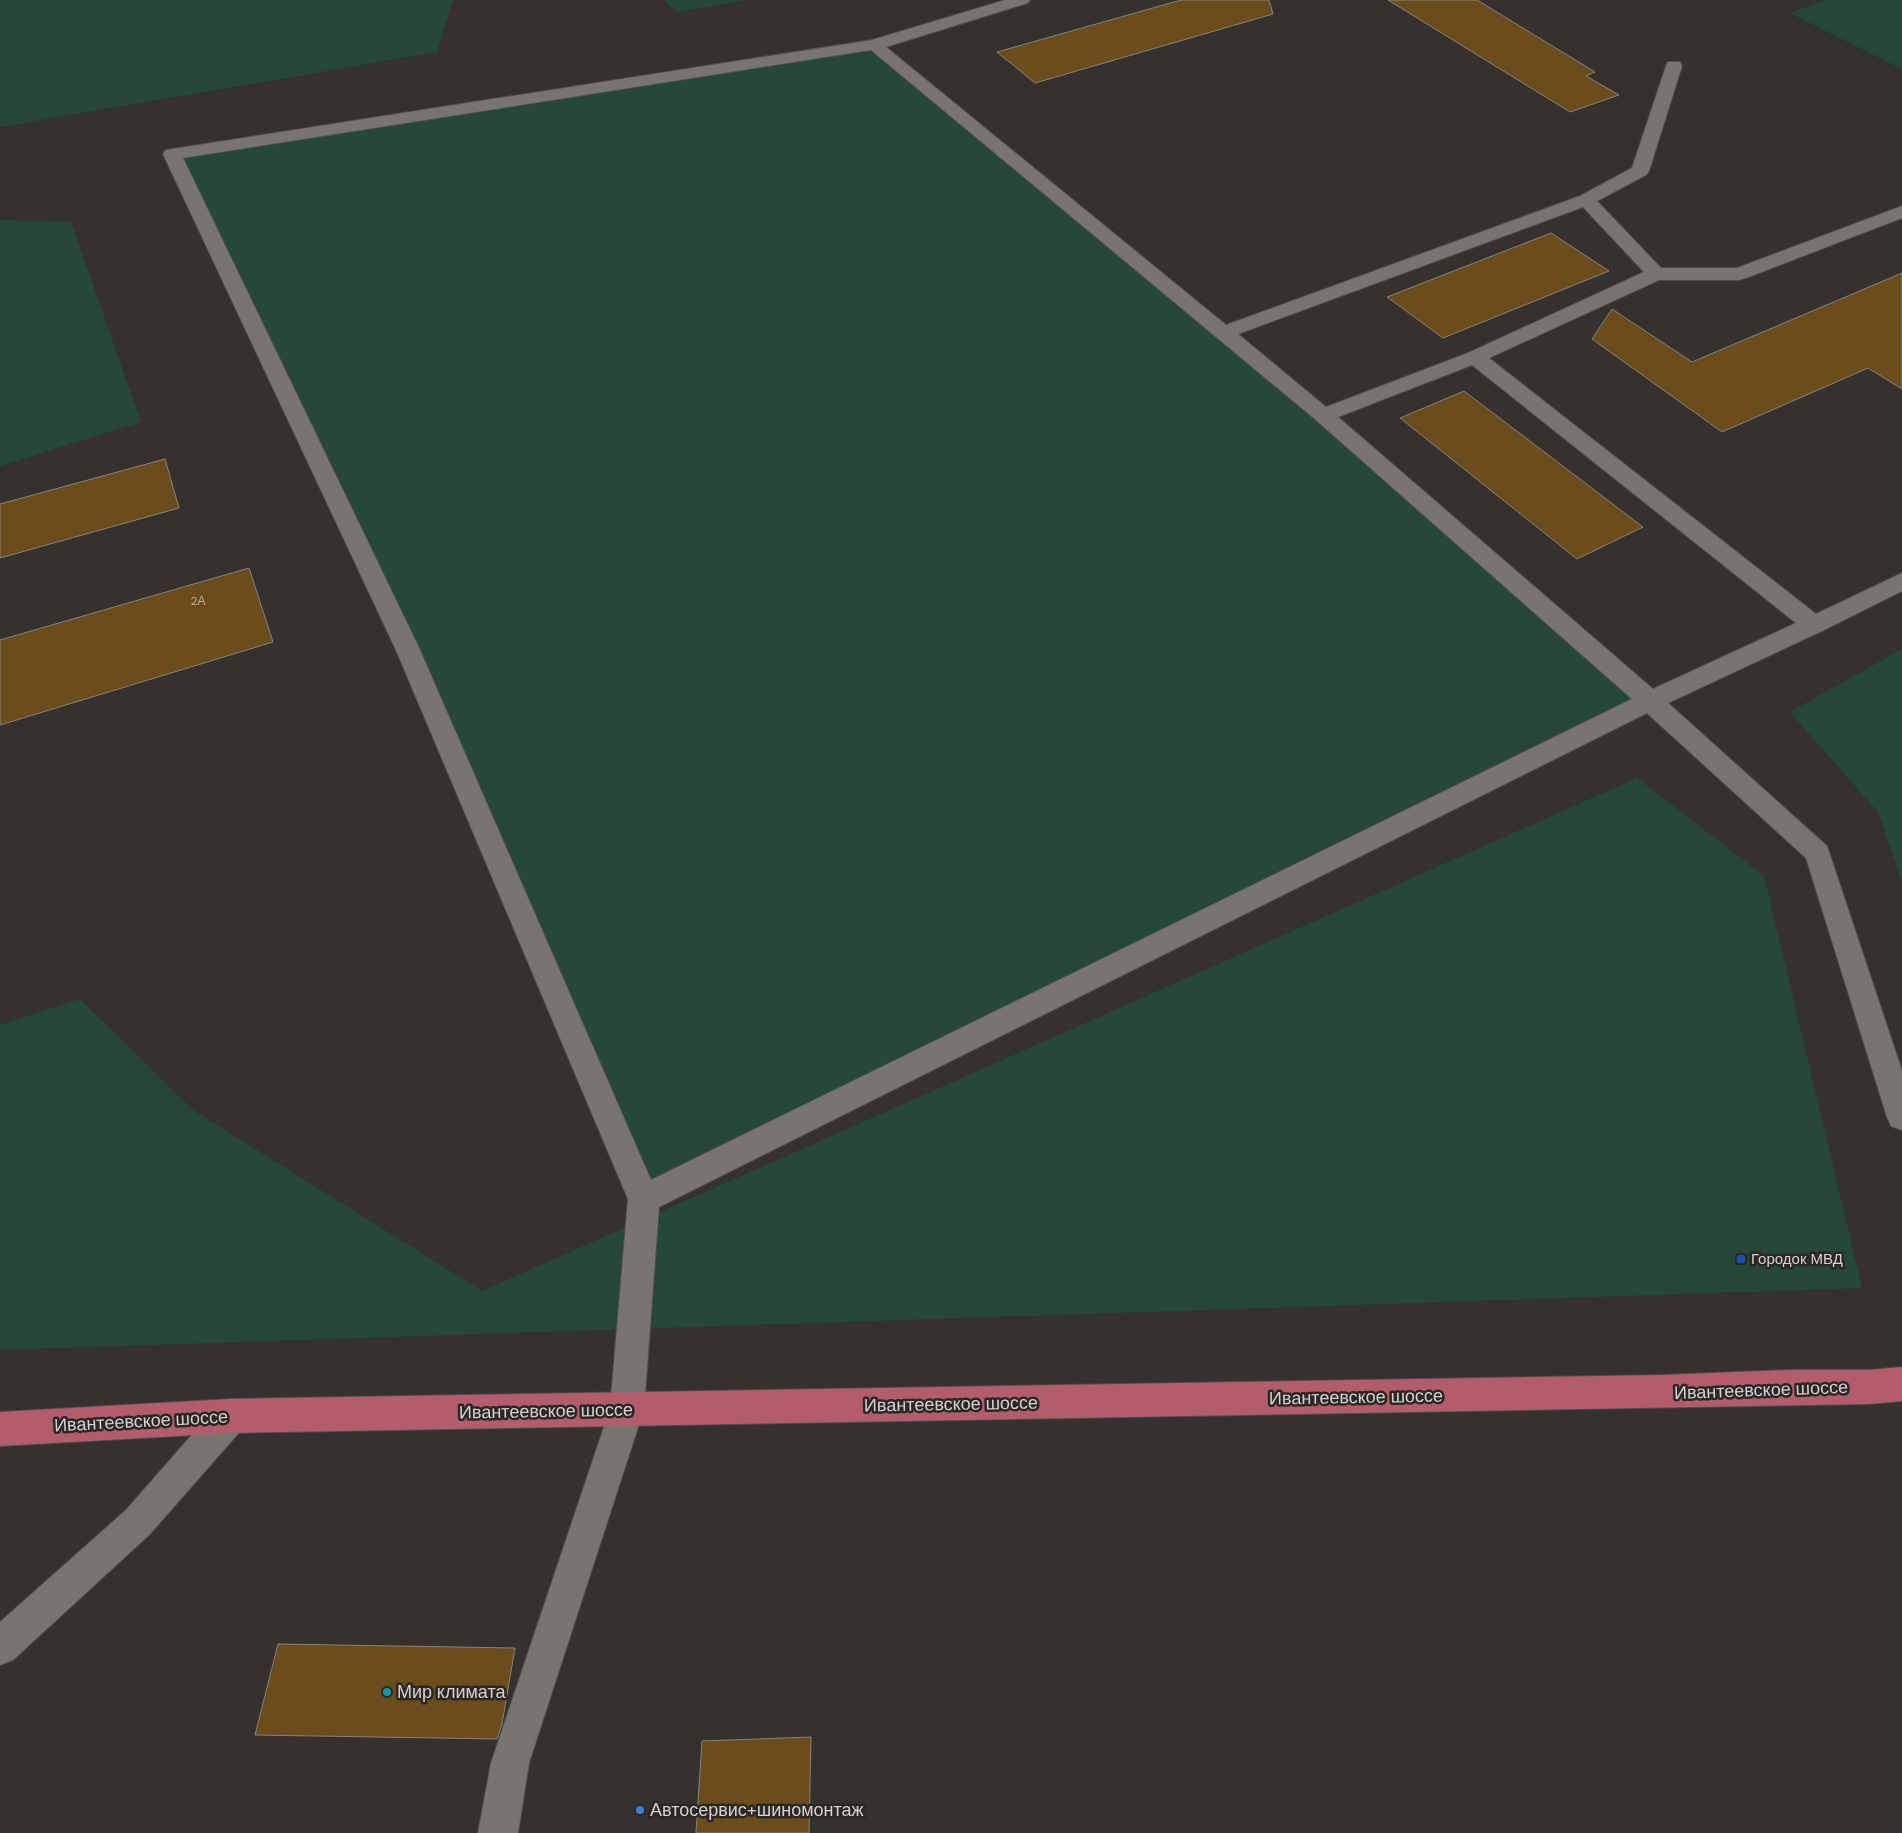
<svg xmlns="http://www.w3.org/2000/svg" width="1902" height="1833" font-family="'DM Sans',sans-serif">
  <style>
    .green { fill: #264836 }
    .building { fill: #6b4d1d; stroke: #86837e }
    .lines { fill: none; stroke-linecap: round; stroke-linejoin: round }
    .minor-casing { stroke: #504e4a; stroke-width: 2 }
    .major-casing { stroke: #504e4a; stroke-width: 2 }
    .minor { fill: #787470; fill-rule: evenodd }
    .major { fill: #b35d6c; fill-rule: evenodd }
    .transit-dot { fill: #1a4fb4; stroke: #2b2824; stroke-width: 2 }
    .culture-dot { fill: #0f9aa8; stroke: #2b2824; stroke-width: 2 }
    .shop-dot { fill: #3f7fe0; stroke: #2b2824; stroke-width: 2 }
    .labels { text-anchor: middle; stroke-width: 5; stroke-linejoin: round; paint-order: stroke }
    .number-label { font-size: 12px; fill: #bab1a3 }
    .poi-label { font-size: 15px; fill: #d4d2d0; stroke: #2b2824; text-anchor: start }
    .near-street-label { font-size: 18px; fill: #d4d2d0; stroke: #2b2824 }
    .near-poi-label { font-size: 18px; fill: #d4d2d0; stroke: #2b2824; text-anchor: start }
  </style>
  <rect width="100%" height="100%" fill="#35322e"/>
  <!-- green -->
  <path class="green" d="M0,0H453L437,52L0,127Z
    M664,0H747L677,12Z
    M1826,0H1902V69L1790,13Z
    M874,45L1650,701L644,1199L172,154Z
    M0,220L71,222L141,422L0,466Z
    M1902,649V882L1878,812L1790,712Z
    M1637,778L1764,876L1862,1288L0,1350V1025L80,999L193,1110L482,1291Z"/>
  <!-- building -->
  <path class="building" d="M1181,0H1269L1273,14L1035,83L997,52Z
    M1388,0H1477L1595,72L1586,76L1619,95L1570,112Z
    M1551,233L1609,271L1443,338L1387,297Z
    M1902,273V389L1868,368L1722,432L1592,339L1612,309L1692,362Z
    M1464,391L1643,527L1577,559L1400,418Z
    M165,459L179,508L0,558V504Z
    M249,568L273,642L0,725V640Z
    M278,1644L515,1648L502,1724L497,1739L255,1735Z
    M811,1737L809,1833H696L702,1741Z"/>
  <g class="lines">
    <defs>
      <path id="minor" d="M1005,0H1030L1028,3L886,47L1226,325L1580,196L1632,168L1666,66L1668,62H1680L1682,66L1649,171L1646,175L1597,201L1661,268H1737L1902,206V218L1746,278L1739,280H1659L1489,358L1816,614L1902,573V591L1822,631L1668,703L1827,846L1902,1071V1130L1891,1126L1887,1117L1806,858L1647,713L659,1207L644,1409L529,1763L518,1833H478L491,1763L610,1409L628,1199L396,650L163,154L166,150L172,149L872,40ZM871,50L1316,420L1632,699L651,1180L420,650L183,158ZM1583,207L1644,272L1468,353L1326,407L1238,334ZM1472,365L1796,623L1653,689L1338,417Z
        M231,1399L243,1404L248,1416L243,1428L150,1534L13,1660L0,1665V1622L126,1510L219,1404Z"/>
      <path id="major" d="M1902,1367V1401L1869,1404L231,1433L0,1446V1412L231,1399L1663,1375L1789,1370H1869Z"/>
    </defs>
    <!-- minor casing -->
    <use href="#minor" class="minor-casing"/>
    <!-- major casing -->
    <use href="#major" class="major-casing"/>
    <!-- minor -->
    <use href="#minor" class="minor"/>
    <!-- major -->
    <use href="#major" class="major"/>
  </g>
  <!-- markers -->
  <rect class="transit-dot" x="1736" y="1254" width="10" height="10" rx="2.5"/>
  <circle class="culture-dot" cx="387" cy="1692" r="5"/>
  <circle class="shop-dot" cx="640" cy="1810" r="5"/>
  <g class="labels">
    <!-- number labels -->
    <g class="number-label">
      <text x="198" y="605">2А</text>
    </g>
    <!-- poi labels -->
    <g class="poi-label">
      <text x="1751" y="1264">Городок МВД</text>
    </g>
    <!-- near-street labels -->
    <g class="near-street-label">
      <text transform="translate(1761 1390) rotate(-2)" y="6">Ивантеевское шоссе</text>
      <text transform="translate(1356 1397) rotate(-1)" y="6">Ивантеевское шоссе</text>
      <text transform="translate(951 1404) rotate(-1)" y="6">Ивантеевское шоссе</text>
      <text transform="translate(546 1411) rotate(-1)" y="6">Ивантеевское шоссе</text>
      <text transform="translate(141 1421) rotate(-3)" y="6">Ивантеевское шоссе</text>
    </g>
    <!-- near-poi labels -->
    <g class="near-poi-label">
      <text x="397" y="1698">Мир климата</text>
      <text x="650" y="1816">Автосервис+шиномонтаж</text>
    </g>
  </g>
</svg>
